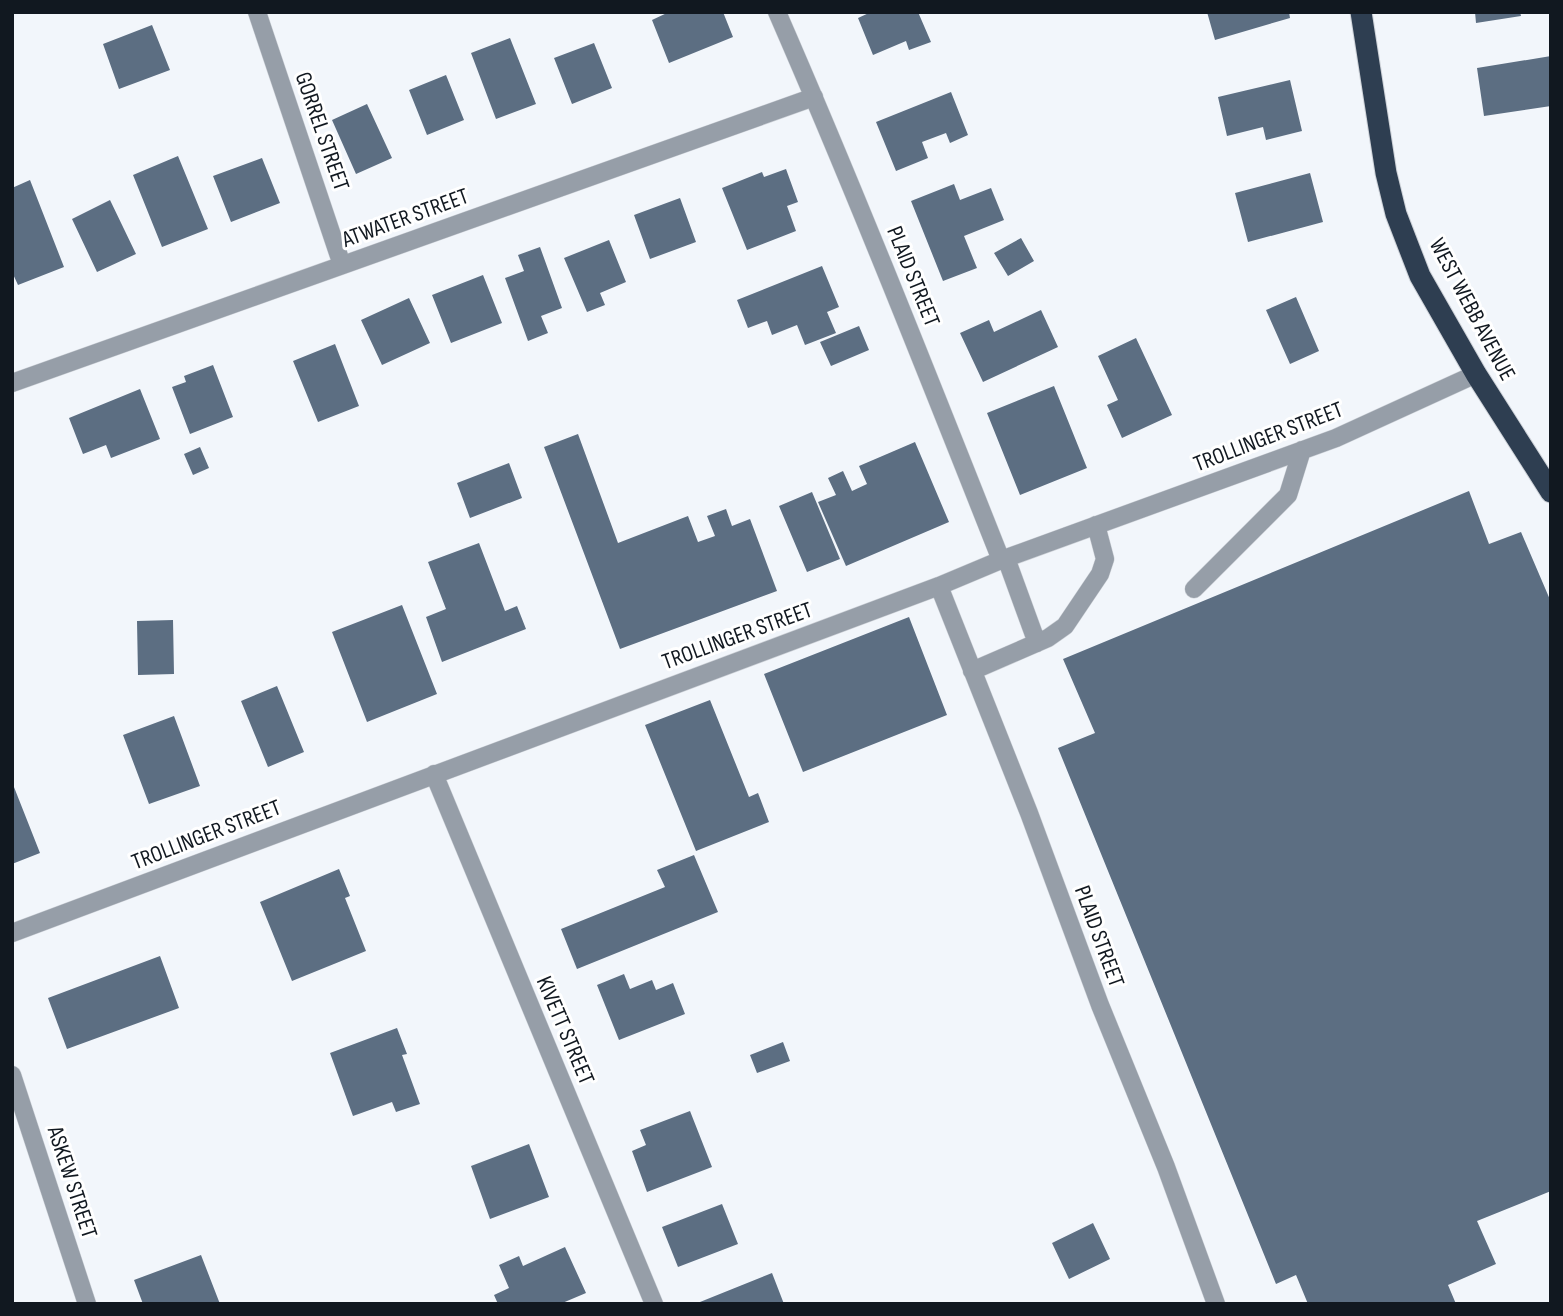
<svg xmlns="http://www.w3.org/2000/svg" width="1563" height="1316" font-family="'Sofia Sans Condensed',sans-serif">
  <style>
    .building { fill: #5c6e82 }
    .lines { fill: none; stroke-linecap: round; stroke-linejoin: round }
    .minor-casing { stroke: #ced2d8; stroke-width: 19 }
    .highway-casing { stroke: #ced2d8; stroke-width: 23 }
    .minor { stroke: #969ea8; stroke-width: 18 }
    .highway { stroke: #2e3e51; stroke-width: 21 }
    .labels { text-anchor: middle; stroke-width: 6; stroke-linejoin: round; paint-order: stroke }
    .street-label { font-size: 23px; fill: #111820; stroke: #fff }
  </style>
  <rect width="100%" height="100%" fill="#f2f6fb"/>
  <!-- building -->
  <path class="building" d="M669,12H723L733,37L669,63L652,20Z
    M871,12H918L931,42L909,50L906,41L873,55L858,18Z
    M1207,12H1289L1290,18L1215,40Z
    M1475,12H1520L1521,16L1476,23Z
    M152,25L170,70L119,89L103,44Z
    M510,38L536,104L496,119L471,53Z
    M594,43L612,88L572,104L554,58Z
    M1551,56V106L1484,116L1477,68Z
    M446,75L464,120L427,135L409,90Z
    M1290,80L1302,131L1266,140L1263,127L1227,136L1218,97Z
    M951,92L968,135L950,143L946,133L922,142L928,158L896,171L876,122Z
    M367,104L392,158L356,174L332,120Z
    M178,156L208,229L162,247L133,175Z
    M262,158L280,203L231,222L213,176Z
    M786,169L798,202L787,206L796,231L747,250L722,188L762,172L764,177Z
    M1310,173L1323,222L1248,242L1235,193Z
    M30,180L64,267L18,285L12,272V188Z
    M954,184L960,200L991,188L1004,220L964,236L977,268L943,281L911,201Z
    M680,198L696,242L650,259L634,215Z
    M110,200L136,254L97,272L72,219Z
    M1021,238L1034,261L1008,276L994,253Z
    M609,240L626,282L600,293L605,305L587,312L564,258Z
    M540,247L562,308L541,316L548,333L528,341L505,278L524,271L518,255Z
    M822,266L839,307L827,312L836,333L805,345L797,325L772,335L767,321L748,328L737,300Z
    M483,275L502,323L451,343L432,295Z
    M1296,297L1319,351L1290,364L1266,310Z
    M409,298L430,343L382,365L361,320Z
    M1041,310L1058,347L983,382L960,333L989,320L994,332Z
    M859,326L869,350L831,366L820,342Z
    M1136,338L1172,415L1122,438L1107,405L1118,400L1098,356Z
    M335,344L359,406L318,422L293,361Z
    M213,365L233,417L190,434L172,387L186,382L184,376Z
    M1054,386L1087,468L1020,495L987,413Z
    M140,389L160,439L111,458L106,445L83,454L69,418Z
    M578,434L618,543L688,516L698,542L715,536L707,516L726,509L732,526L750,519L777,591L620,649L544,447Z
    M915,442L949,522L846,566L818,502L836,495L828,478L843,471L852,491L867,484L859,466Z
    M200,447L209,468L193,475L184,454Z
    M509,463L522,498L470,518L457,483Z
    M1469,491L1489,544L1521,532L1551,602V1191L1477,1221L1496,1264L1448,1285L1456,1304H1308L1296,1275L1276,1284L1058,748L1095,733L1063,659Z
    M812,492L840,559L807,572L779,506Z
    M479,543L505,611L517,606L526,629L442,662L426,617L446,609L428,562Z
    M402,605L437,694L367,722L332,632Z
    M909,617L947,715L803,772L764,674Z
    M173,620L174,674L138,675L137,621Z
    M277,686L304,752L268,767L241,701Z
    M710,700L749,797L758,793L769,822L696,851L645,725Z
    M174,716L200,786L149,804L123,735Z
    M12,782L40,853L12,864Z
    M694,855L718,912L577,969L561,929L665,887L657,870Z
    M339,869L350,896L345,898L366,951L292,981L260,902Z
    M160,956L179,1008L67,1049L48,998Z
    M624,974L630,989L652,980L656,990L673,983L685,1014L619,1040L597,985Z
    M397,1028L407,1054L402,1055L420,1104L396,1112L392,1102L353,1116L330,1053Z
    M783,1042L790,1061L757,1073L750,1055Z
    M690,1111L712,1167L647,1192L632,1151L646,1145L640,1130Z
    M529,1144L549,1197L490,1219L471,1166Z
    M722,1204L738,1244L678,1267L662,1227Z
    M1093,1223L1110,1259L1069,1279L1052,1243Z
    M565,1247L586,1293L560,1304H498L494,1295L509,1288L499,1265L519,1256L523,1266Z
    M201,1255L220,1304H143L134,1280Z
    M772,1273L784,1304H695Z"/>
  <g class="lines">
    <defs>
      <path id="minor" d="M257,12L342,265
        M777,12C856,193 928,376 1001,560
        M12,383L814,97
        M1006,558L1037,643
        M939,586L1029,813L1100,1005L1166,1167L1216,1304
        M1194,589L1288,495L1302,450
        M972,671L1048,638L1065,626L1100,574L1105,559L1096,525
        M434,774L654,1304
        M12,933L939,586L1001,560L1336,438L1476,374
        M12,1075L87,1304"/>
      <path id="highway" d="M1361,12L1386,173L1396,214L1420,276L1476,374L1551,492"/>
    </defs>
    <!-- minor casing -->
    <use href="#minor" class="minor-casing"/>
    <!-- highway casing -->
    <use href="#highway" class="highway-casing"/>
    <!-- minor -->
    <use href="#minor" class="minor"/>
    <!-- highway -->
    <use href="#highway" class="highway"/>
  </g>
  <g class="labels">
    <!-- street labels -->
    <g class="street-label">
      <text transform="translate(323 131) rotate(71)" y="8">GORREL STREET</text>
      <text transform="translate(405 217) rotate(-20)" y="8">ATWATER STREET</text>
      <text transform="translate(914 276) rotate(68)" y="8">PLAID STREET</text>
      <text transform="translate(1473 309) rotate(62)" y="8">WEST WEBB AVENUE</text>
      <text transform="translate(1268 436) rotate(-21)" y="8">TROLLINGER STREET</text>
      <text transform="translate(737 635) rotate(-20)" y="8">TROLLINGER STREET</text>
      <text transform="translate(206 834) rotate(-21)" y="8">TROLLINGER STREET</text>
      <text transform="translate(1100 936) rotate(70)" y="8">PLAID STREET</text>
      <text transform="translate(566 1030) rotate(67)" y="8">KIVETT STREET</text>
      <text transform="translate(73 1182) rotate(72)" y="8">ASKEW STREET</text>
    </g>
  </g>
  <!-- border -->
  <rect width="1563" height="1316" fill="none" stroke="#111820" stroke-width="28"/>
</svg>
